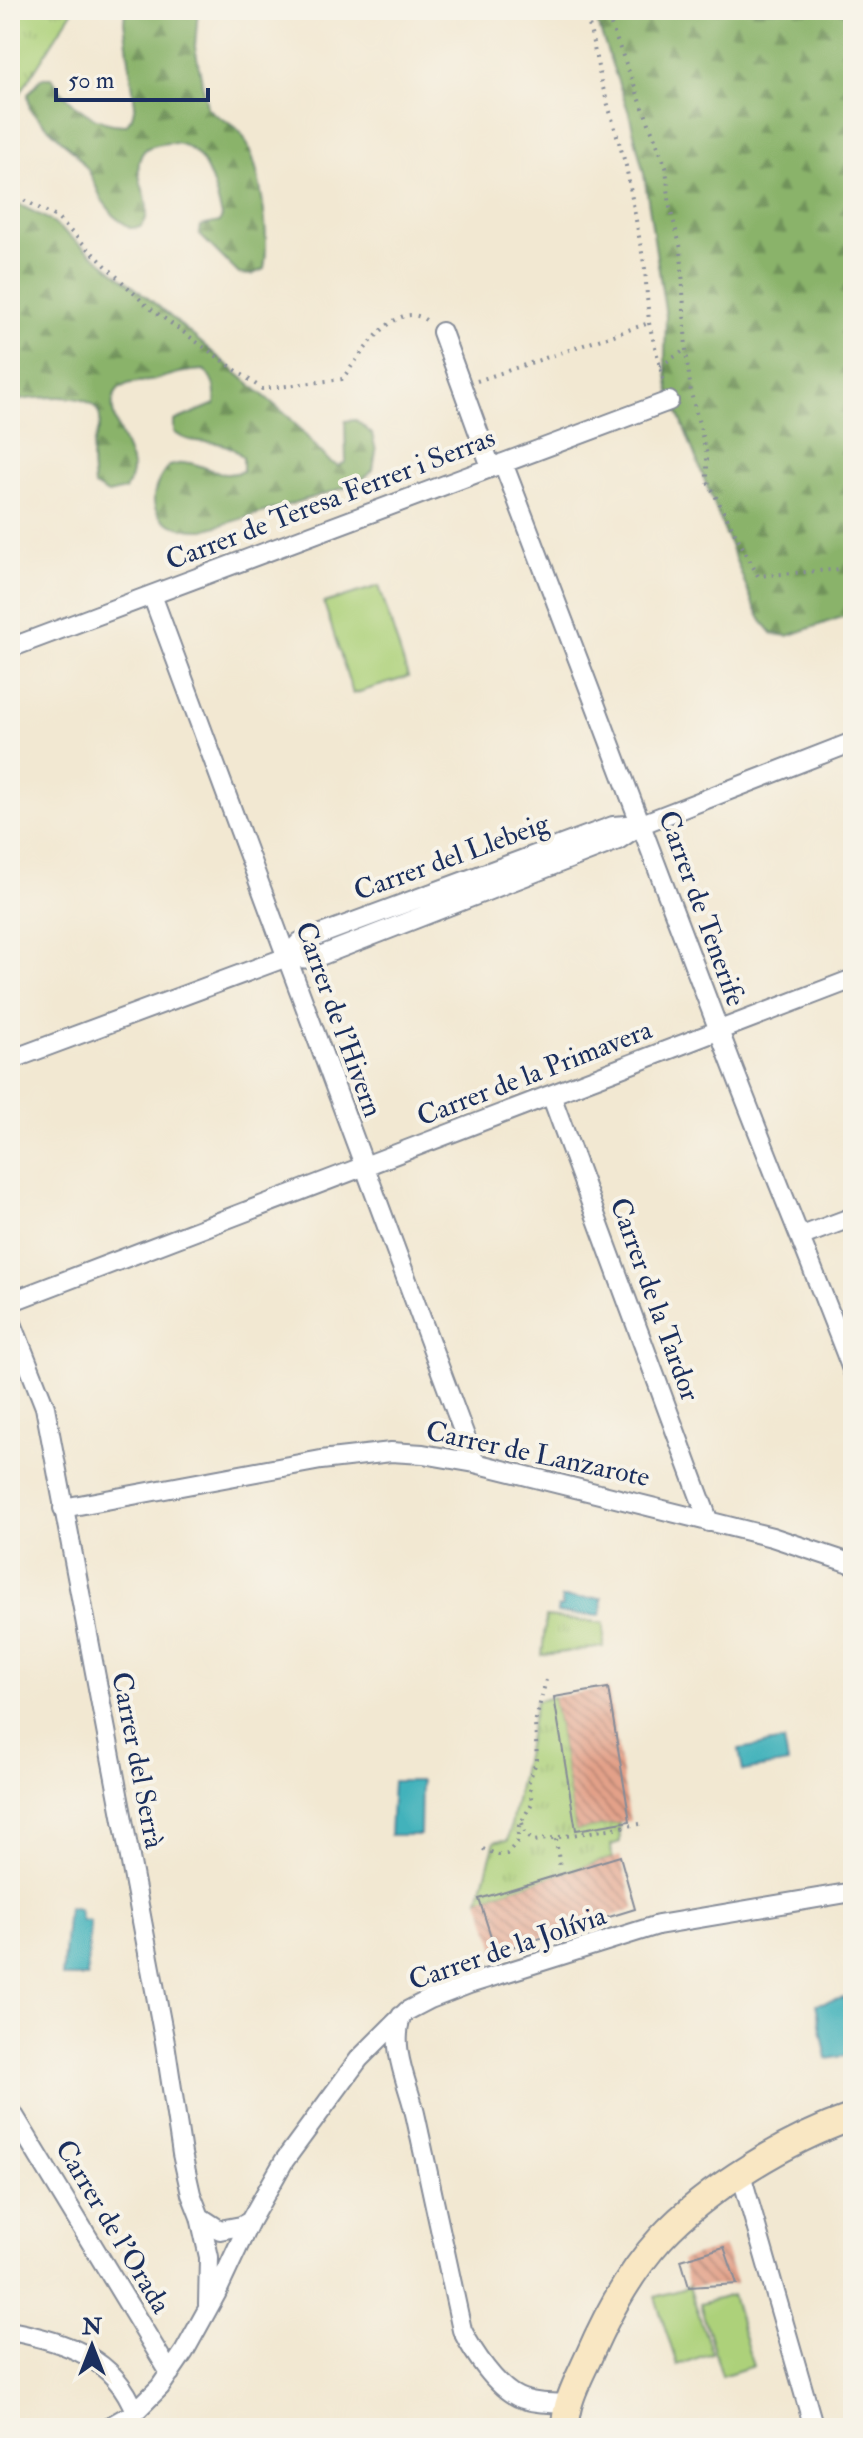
<svg xmlns="http://www.w3.org/2000/svg" width="863" height="2438" font-family="'IM FELL Double Pica',serif">
  <style>
    .grass { fill: url(#grass-tufts); stroke: #64806c; stroke-width: 2 }
    .forest { fill: url(#forest-firs); stroke: #527164; stroke-width: 2 }
    .park { fill: #add17a; stroke: #64806c; stroke-width: 2 }
    .water { fill: #42b2bb; stroke: #2e708c; stroke-width: 2 }
    .building { fill: url(#building-back-hatch) }
    .lines { fill: none; stroke-linecap: round; stroke-linejoin: round }
    .street-casing { stroke: #868c98; stroke-width: 22 }
    .secondary-casing { stroke: #868c98; stroke-width: 30 }
    .path { stroke: #868c98; stroke-width: 4; stroke-dasharray: 2 6; stroke-linecap: butt }
    .street { stroke: #fff; stroke-width: 18 }
    .secondary { stroke: #f9e7c3; stroke-width: 26 }
    .labels { text-anchor: middle; stroke-width: 8; stroke-linejoin: round; paint-order: stroke }
    .street-label { font-size: 28px; fill: #1b2f5e; stroke: #f7f3e8 }
  </style>
  <defs>
    <pattern id="grass-tufts" width="24" height="20" patternUnits="userSpaceOnUse" patternTransform="scale(2)"><rect width="24" height="20" fill="#add17a"/><path d="M3 7l-1-3M5 7V3M7 7l1-3M15 17l-1-3M17 17v-4M19 17l1-3" fill="none" stroke="#94b46c"/></pattern>
    <pattern id="forest-firs" width="22" height="20" patternUnits="userSpaceOnUse" patternTransform="scale(2)"><rect width="22" height="20" fill="#8ab36a"/><path d="M5 1l3.5 6h-7zM16 11l3.5 6h-7z" fill="#70925a"/></pattern>
    <pattern id="building-back-hatch" width="6" height="6" patternUnits="userSpaceOnUse" patternTransform="scale(2)"><rect width="6" height="6" fill="#e3a189"/><path d="M-1 5l2 2M0 0l6 6M5-1l2 2" fill="none" stroke="#b78473"/></pattern>
  </defs>
  <rect width="100%" height="100%" fill="#f7f3e8"/>
  <filter id="ink" filterUnits="userSpaceOnUse"><feTurbulence type="fractalNoise" baseFrequency=".0125" numOctaves="2"/><feDisplacementMap in="SourceGraphic" scale="16" xChannelSelector="R" yChannelSelector="G"/><feConvolveMatrix kernelMatrix="1 2 1 2 8 2 1 2 1" color-interpolation-filters="sRGB"/></filter>
  <filter id="wash" filterUnits="userSpaceOnUse"><feTurbulence type="fractalNoise" baseFrequency=".006" numOctaves="4" result="noise"/><feDisplacementMap in="SourceGraphic" scale="32" xChannelSelector="R" yChannelSelector="G"/><feGaussianBlur stdDeviation="1.8" result="paint"/><feColorMatrix in="noise" values="0 0 0 0 0 0 0 0 0 0 0 0 0 0 0 0 0 1.4 0 .05"/><feComposite in="paint" operator="in"/></filter>
  <g filter="url(#wash)">
    <rect width="100%" height="100%" fill="#f2e8d2"/>
    <!-- grass -->
    <path class="grass" d="M10,10H73L10,109Z
      M546,1617L604,1623V1647L542,1655Z
      M554,1697L576,1830L619,1823L620,1842L611,1845L612,1858L479,1899L495,1841L508,1840L536,1701Z"/>
    <!-- forest -->
    <path class="forest" d="M125,10H198L195,47L207,107C216,119 232,120 241,133C261,161 270,236 264,269L251,275L239,274L199,234L200,226L220,222L222,216C213,184 204,135 161,144C152,146 145,147 141,156C130,178 159,207 141,227L131,228L116,218L102,200L89,171L74,152L30,110L28,94L42,78H51C69,103 93,126 126,125L132,117L135,105L124,22Z
      M599,10H844L853,63V613L788,636L773,634L762,621L753,604L669,389L665,359L666,316L644,174L629,113L596,19Z
      M10,200L48,219L158,306L290,418L329,461L338,466L346,462L345,421L356,420L372,434L376,451L373,470L357,484L204,530C159,532 137,504 169,466C176,465 183,462 190,463C212,467 219,480 243,471V457C216,431 197,451 174,432V421L215,404C216,390 214,380 204,370C182,371 175,374 155,380C143,383 129,380 119,389C100,408 129,445 132,466C133,475 129,482 125,490L108,494L94,486C93,472 90,457 94,443C97,434 101,428 100,418C97,387 31,399 10,401Z"/>
    <!-- park -->
    <path class="park" d="M379,586L408,677L353,694L324,603Z
      M689,2287L712,2353L677,2365L655,2297Z
      M732,2295L753,2366L722,2376L700,2304Z"/>
    <!-- water -->
    <path class="water" d="M562,1598H602L601,1616L557,1613L558,1607H562Z
      M784,1741L788,1763L743,1771L739,1749Z
      M393,1781H421L420,1835H390Z
      M68,1907L79,1909L81,1920L90,1921L87,1977H62Z
      M844,1998L853,2043V2054L827,2059L816,2004Z"/>
    <g id="blocks">
      <!-- building -->
      <path class="building" d="M608,1688L630,1821L576,1830L554,1697Z
        M620,1856L635,1909L496,1952L479,1899Z
        M724,2247L737,2284L689,2287L681,2260Z"/>
    </g>
  </g>
  <g filter="url(#ink)">
    <use href="#blocks" fill-opacity="0" stroke="#868c98" stroke-width="2"/>
    <g class="lines">
      <defs>
        <path id="street" d="M442,332L491,467
          M503,463C575,651 647,840 718,1028C761,1143 809,1257 853,1372
          M152,595L475,1463
          M10,648L669,401
          M287,957L300,942L613,826L640,824
          M10,1060L287,957L312,959L618,840L642,824L853,742
          M551,1095L709,1522
          M802,1236L853,1217
          M10,1302L853,979
          M10,1318L45,1407L165,2043L182,2154L191,2194L200,2217L220,2230L241,2226L250,2221
          M63,1508L321,1460L391,1452L423,1454L475,1463L772,1537L853,1564
          M401,2016C390,2052 409,2084 416,2118C432,2189 447,2260 462,2330C473,2352 496,2387 518,2397C534,2404 552,2403 568,2404
          M10,2109L170,2373
          M741,2174L814,2428
          M200,2217L209,2257L208,2305
          M10,2331C63,2341 115,2357 135,2412
          M107,2428L135,2412L160,2387L184,2352L216,2294L250,2221L284,2161L359,2059L407,2011L430,1999L469,1984L658,1925L853,1892"/>
        <path id="secondary" d="M565,2428C565,2403 578,2380 588,2358C606,2316 630,2272 661,2238C707,2188 789,2139 853,2117"/>
      </defs>
      <!-- street casing -->
      <use href="#street" class="street-casing"/>
      <!-- secondary casing -->
      <use href="#secondary" class="secondary-casing"/>
      <!-- path -->
      <path class="path" d="M586,10L601,81L626,166L645,269L649,323L664,382
        M605,10L666,167L670,208L681,249L686,350L691,393L707,455V480L758,576L853,568
        M10,193L56,217L147,306L262,389L342,379C360,357 396,296 427,321
        M660,366L685,350
        M477,381L649,323
        M522,1823L526,1835L534,1841L640,1824
        M556,1839L560,1869
        M483,1849L498,1855L507,1854L517,1842L519,1826L532,1803L529,1781L537,1760L535,1723L546,1680"/>
      <!-- street -->
      <use href="#street" class="street"/>
      <!-- secondary -->
      <use href="#secondary" class="secondary"/>
    </g>
  </g>
  <g class="labels">
    <!-- street labels -->
    <g class="street-label">
      <text transform="translate(330 498) rotate(-21)" y="10">Carrer de Teresa Ferrer i Serras</text>
      <text transform="translate(451 856) rotate(-20)" y="10">Carrer del Llebeig</text>
      <text transform="translate(703 908) rotate(70)" y="10">Carrer de Tenerife</text>
      <text transform="translate(340 1019) rotate(70)" y="10">Carrer de l'Hivern</text>
      <text transform="translate(534 1072) rotate(-21)" y="10">Carrer de la Primavera</text>
      <text transform="translate(656 1299) rotate(70)" y="10">Carrer de la Tardor</text>
      <text transform="translate(538 1453) rotate(12)" y="10">Carrer de Lanzarote</text>
      <text transform="translate(139 1760) rotate(79)" y="10">Carrer del Serrà</text>
      <text transform="translate(507 1947) rotate(-19)" y="10">Carrer de la Jolívia</text>
      <text transform="translate(114 2226) rotate(59)" y="10">Carrer de l'Orada</text>
    </g>
  </g>
  <!-- margin -->
  <rect width="863" height="2438" fill="none" stroke="#f7f3e8" stroke-width="40"/>
  <!-- north arrow -->
  <g transform="translate(92 2346)" stroke="#f7f3e8" stroke-width="6" paint-order="stroke">
  <path d="M0-6L14 30L0 20L-14 30Z" fill="#1b2f5e"/>
  <text y="-12" font-size="22" font-weight="bold" text-anchor="middle" fill="#1b2f5e">N</text>
  </g>
  <!-- scale -->
  <path d="M56 88v12h152v-12" fill="none" stroke="#1b2f5e" stroke-width="4"/>
  <text x="68" y="88" font-size="24" fill="#1b2f5e" stroke="#f7f3e8" stroke-width="6" paint-order="stroke">50 m</text>
</svg>
